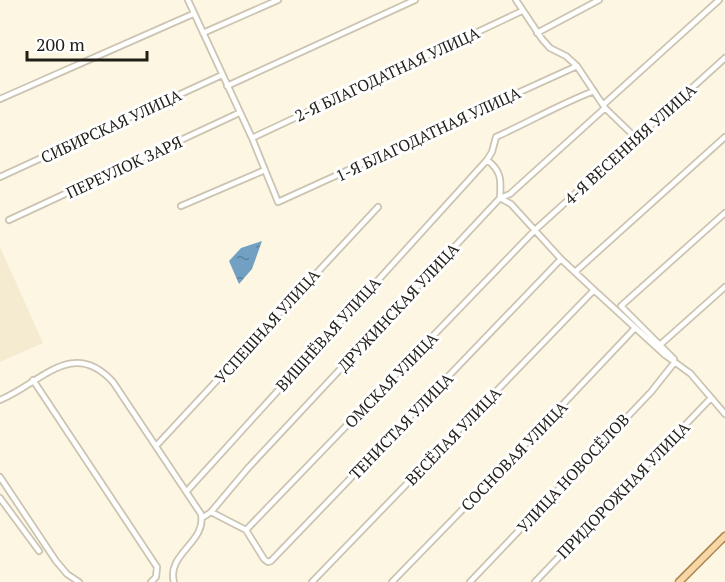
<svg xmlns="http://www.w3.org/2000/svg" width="725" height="582" font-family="'PT Serif',serif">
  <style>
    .built { fill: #f4ebd0 }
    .water { fill: url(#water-ripples) }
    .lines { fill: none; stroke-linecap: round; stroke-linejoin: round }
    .minor-casing { stroke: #cbc4b1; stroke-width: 8 }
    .major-casing { stroke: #aa854f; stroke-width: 9 }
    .minor { stroke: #fff; stroke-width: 4.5 }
    .major { stroke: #f8d7a7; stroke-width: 6 }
    .labels { text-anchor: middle; stroke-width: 6; stroke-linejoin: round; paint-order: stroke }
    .street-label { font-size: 16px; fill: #211e17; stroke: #fff }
  </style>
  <defs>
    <pattern id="water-ripples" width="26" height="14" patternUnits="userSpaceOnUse" patternTransform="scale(1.5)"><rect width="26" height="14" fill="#71a0c2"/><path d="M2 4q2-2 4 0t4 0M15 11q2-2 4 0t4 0" fill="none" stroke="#5c829d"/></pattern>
  </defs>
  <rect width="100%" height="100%" fill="#fdf6e2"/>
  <!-- built -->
  <path class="built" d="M0,247L43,343L0,362Z"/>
  <!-- water -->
  <path class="water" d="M262,241L252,269L239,284L229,261L241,248Z"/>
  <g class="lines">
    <defs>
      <path id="minor" d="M188,0L252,138L278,202L577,66
        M516,0L542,39L550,48L566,56L577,66L605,108L637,139
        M203,33L278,0
        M537,33L599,0
        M227,86L415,0
        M594,91C560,104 529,122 496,137L492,152L487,160C502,171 501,181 500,198L511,204L561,259L594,290L665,355L691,374
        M0,99L193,14
        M603,105L719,0
        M252,138L522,11
        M0,177L222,75
        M181,206L265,170
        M9,220L239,113
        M575,272L725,137
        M621,306L674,359
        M621,306L725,213
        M661,344L725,287
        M690,373L725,414
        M33,380L157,567L156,577L151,582
        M0,400C40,384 72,337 113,382L201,514C207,542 166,554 174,582
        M156,446L378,207
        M0,477L56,561L67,574L79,582
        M187,491L487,160
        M0,498L39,551
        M211,512L246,530L264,559L268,562L271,561L561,259
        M202,518L211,512L248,468L500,198L510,194L605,108
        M246,530L535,230L725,58
        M312,582L594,290
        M392,582L498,473L635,328
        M470,582L651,392L674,363
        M535,582L711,398"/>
      <path id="major" d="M679,582L725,536"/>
    </defs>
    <!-- minor casing -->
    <use href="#minor" class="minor-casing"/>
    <!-- major casing -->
    <use href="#major" class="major-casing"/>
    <!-- minor -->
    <use href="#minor" class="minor"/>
    <!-- major -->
    <use href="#major" class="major"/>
  </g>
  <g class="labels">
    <!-- street labels -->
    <g class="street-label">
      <text transform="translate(387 74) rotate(-25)" y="6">2-Я БЛАГОДАТНАЯ УЛИЦА</text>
      <text transform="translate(111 126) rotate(-25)" y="6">СИБИРСКАЯ УЛИЦА</text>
      <text transform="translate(428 134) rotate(-25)" y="6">1-Я БЛАГОДАТНАЯ УЛИЦА</text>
      <text transform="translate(630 144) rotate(-42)" y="6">4-Я ВЕСЕННЯЯ УЛИЦА</text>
      <text transform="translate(124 167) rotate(-25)" y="6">ПЕРЕУЛОК ЗАРЯ</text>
      <text transform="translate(398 307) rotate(-47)" y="6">ДРУЖИНСКАЯ УЛИЦА</text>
      <text transform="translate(267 326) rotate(-48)" y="6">УСПЕШНАЯ УЛИЦА</text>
      <text transform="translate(328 334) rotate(-48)" y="6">ВИШНЁВАЯ УЛИЦА</text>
      <text transform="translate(391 380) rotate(-46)" y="6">ОМСКАЯ УЛИЦА</text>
      <text transform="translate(401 426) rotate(-46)" y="6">ТЕНИСТАЯ УЛИЦА</text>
      <text transform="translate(453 436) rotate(-46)" y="6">ВЕСЁЛАЯ УЛИЦА</text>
      <text transform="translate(514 456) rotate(-46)" y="6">СОСНОВАЯ УЛИЦА</text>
      <text transform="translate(573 473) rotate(-47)" y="6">УЛИЦА НОВОСЁЛОВ</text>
      <text transform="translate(623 490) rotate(-46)" y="6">ПРИДОРОЖНАЯ УЛИЦА</text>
    </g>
  </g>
  <!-- scale -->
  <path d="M27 51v9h120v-9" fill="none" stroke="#211e17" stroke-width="3"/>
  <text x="36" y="51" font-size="18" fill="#211e17" stroke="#ffffff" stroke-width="4.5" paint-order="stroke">200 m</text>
</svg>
